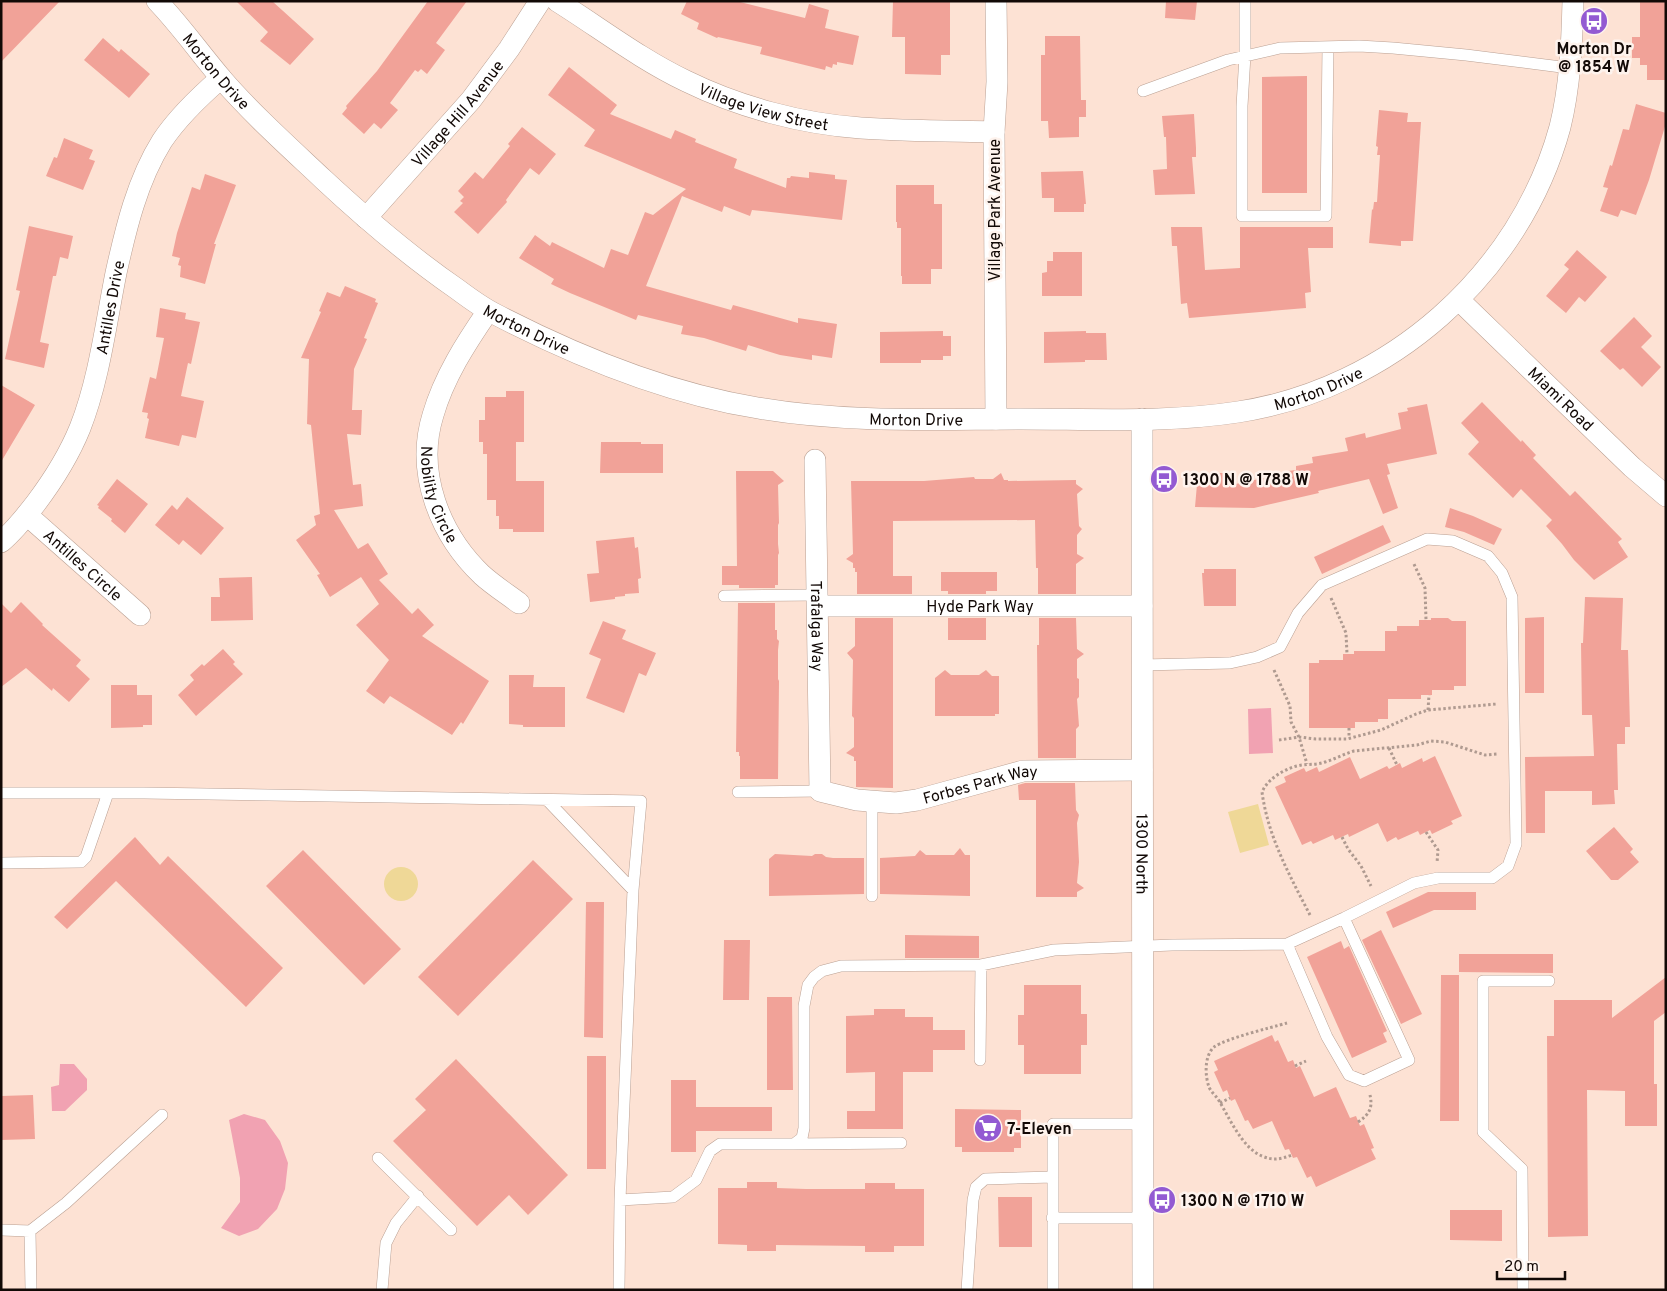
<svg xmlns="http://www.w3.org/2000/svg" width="1667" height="1291" font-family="Overpass,sans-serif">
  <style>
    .green { fill: #efd897 }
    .water { fill: #f1a2b2 }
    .building { fill: #f1a298 }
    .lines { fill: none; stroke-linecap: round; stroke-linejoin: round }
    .service-casing { stroke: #baa093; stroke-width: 12 }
    .minor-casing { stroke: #baa093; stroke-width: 22 }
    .path { stroke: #af9a90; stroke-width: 3; stroke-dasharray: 2.5 2.5; stroke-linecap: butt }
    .service { stroke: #fff; stroke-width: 11 }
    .minor { stroke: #fff; stroke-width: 21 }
    .labels { text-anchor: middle; stroke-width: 5; stroke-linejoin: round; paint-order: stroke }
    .poi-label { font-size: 16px; font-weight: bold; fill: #120906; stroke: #fef3ed; text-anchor: start }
    .street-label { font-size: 16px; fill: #120906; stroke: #fef3ed }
  </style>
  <rect width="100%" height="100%" fill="#fde2d4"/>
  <!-- green -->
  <path class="green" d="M1258,804L1269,845L1240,853L1228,812Z
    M384 884a17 17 0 1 1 34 0a17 17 0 1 1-34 0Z"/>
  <!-- water -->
  <path class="water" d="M1271,708L1273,753L1249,754L1248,709Z
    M60,1064H74L87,1079V1090L65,1111H52L51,1087L59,1085Z
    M244,1114L265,1120L280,1141L288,1163L285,1189L277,1209L258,1229L239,1236L221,1228L240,1202V1178L229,1120Z"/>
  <!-- building -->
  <path class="building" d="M1,1H60L1,62Z
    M236,1H272L314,39L290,65L260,41L268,32Z
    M428,1H467L436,43L445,50L427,74L421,69L418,72L415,70L390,103L398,110L381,129L374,123L364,134L342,114L347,108L346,106L377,71Z
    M687,1H736L805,18L809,4L829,10L825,28L859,36L853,65L837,62V65L833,64L832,68L826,66L825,70L760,54L762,47L718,37L717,38L697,29L699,23L681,14Z
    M893,1H950V55H941V75L905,74V37H892Z
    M1166,1H1197L1195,20L1165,18Z
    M1640,1H1666V80H1647V65H1640V58H1632V37H1640Z
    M1045,36H1080L1081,100H1086V117H1079V137L1049,138L1048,121H1041V55H1045Z
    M103,38L119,52L121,49L150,74L129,98L84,60Z
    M569,67L617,105L610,114L671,139L675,130L696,139L695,142L737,159L734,168L786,188L787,178H790L791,176L809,178V172L835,175V179L847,180L842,220L752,210L750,216L724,206L722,212L682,196L646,286L731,310L733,305L798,323V318L837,324L832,358L812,355V360L780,355L748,345L746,351L704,338L681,334L683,326L638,315L636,320L570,293L551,284L554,279L519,258L535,235L550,246L552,242L604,268L611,249L628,255L645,212L653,215L686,189L584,146L595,130L548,95Z
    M1307,76V193H1262V77Z
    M1636,104L1666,113V123L1649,180L1636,215L1621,210L1618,217L1600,211L1608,188L1603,187L1610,165L1612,166L1623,129L1629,130Z
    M1379,110L1408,113L1407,122H1421L1413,241H1401V246L1369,243L1372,209L1373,210L1374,202H1377L1380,155H1377L1378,147L1376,146Z
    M1194,114L1196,148V157H1192L1195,194L1155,195L1153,170L1167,169L1166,137H1164L1162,116Z
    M522,127L556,154L539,175L530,168L506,200L507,202L478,234L454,212L463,203L460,201L464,197L458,191L475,172L483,179L510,146L508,144Z
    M64,138L93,150L89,159L95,161L83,190L46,176L54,157L57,158Z
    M1083,171L1086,204H1084V212H1054V198H1042L1041,172Z
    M205,174L236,185L214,244H216L205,284L180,277L181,266L178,265L180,258L172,256L177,233L192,187L200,190Z
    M896,185H934V204H942V269H931V284H902V276H901V228H897V222H896Z
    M29,226L73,236L68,259L60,257L56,276H53L40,342L49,344L44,368L5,359L20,291L16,290Z
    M1171,227H1202L1205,270L1240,268V227H1333V248H1308L1311,292L1305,293L1306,308L1189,318L1187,303L1181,304L1177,246H1172Z
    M1577,250L1607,277L1585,302L1579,297L1566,313L1546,296L1569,269L1564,265Z
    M1053,252H1082V296H1042V273L1047,272V261H1053Z
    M345,286L376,299L375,302L378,303L364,338L367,339L354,369L352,410H362L361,435L347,434L353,485L361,484L363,506L334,510L358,549L368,543L388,574L379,580L412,614L418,608L434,625L422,636L489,681L463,724L461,722L452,735L390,696L384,704L366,691L389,660L356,625L379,604L361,577L330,597L317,575L320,574L296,540L316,525L314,516L320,514L311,425L307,424L309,359L301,358L321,312L319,311L327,292L340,297Z
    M160,308L186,313L185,319L200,322L191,364L188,363L181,396L204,401L196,438L182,435L179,446L145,438L149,419L147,418L148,413L142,412L150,377L156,379L164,338L156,337Z
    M1634,317L1652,336L1641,347L1661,367L1642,387L1623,368L1620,370L1600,351Z
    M943,331V336H951V356H943V360H921V363H880V332Z
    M1086,331V333H1106L1107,360H1085V362L1044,363V332Z
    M1,385L35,405L1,462Z
    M506,391H524V442H516V481H544V532H513V529H499V516H496V500H487V454H483V442H479V420H485V397H506Z
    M1482,402L1521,442L1522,440L1536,455L1533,458L1570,496L1575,491L1622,539L1618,542L1628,557L1594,580L1574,560L1562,544L1546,526L1552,520L1521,489L1513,498L1468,454L1479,442L1461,423Z
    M1427,404L1437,454L1387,464L1390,474L1387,475L1398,508L1383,514L1369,479L1318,491L1319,493L1254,508L1195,507L1198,473H1226V486L1288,473V471L1296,470V466L1313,463L1312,457L1348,451L1345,438L1365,433L1366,438L1401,429L1398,413L1408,411L1407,408Z
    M601,442H641V444H663V473H600Z
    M736,471H773L784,481L778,485L779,523L778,525V544L779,553L778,555V585H775V588H739V585H722V566H737Z
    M1001,473L1004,480H1008V481L1076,480V484L1083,489L1077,494L1079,526L1082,529L1077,535V554L1084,558L1076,564V594H1038V568H1036L1035,520L893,521V576H912V594H857V572H855V568H853V563L846,559L853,554L851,481H924L974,477L975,479H993Z
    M117,479L148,504L125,533L111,521L112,519L98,508L99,506L97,505Z
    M187,497L224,528L201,555L183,540L179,545L155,525L172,505L177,510Z
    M1450,508L1473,516L1502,529L1494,545L1464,532L1445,527Z
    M1383,525L1391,542L1322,574L1314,557Z
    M634,537L635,548L638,547L641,578L638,579L639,593L625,594V596L615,597V599L590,602L587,574L599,573L596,541Z
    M1204,569H1236V606H1204L1202,573H1204Z
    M941,572H997V591H986V594H948V591H941Z
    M252,577L253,620L211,621V597H220L219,578Z
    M1585,597L1623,598L1621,650H1628L1630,727H1625V744H1617L1618,790H1614L1615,804L1592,805V791H1545V833H1526L1525,757L1594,756L1592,715H1582L1581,643H1583Z
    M21,602L43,624L42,625L81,660L76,666L90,679L69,702L53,688L52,691L26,668L1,687V603L11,613Z
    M738,603H775V630H777V639L779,641L778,650V679L779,681L778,779H740V756H739V752H736Z
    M1544,617V693H1525V618Z
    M855,618H893V788L856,787V761H854V757L846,753L854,747V718L852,716L853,660L847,653L855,646Z
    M948,618H986V640H948Z
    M1039,618H1076L1077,649L1084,654L1077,659V678L1079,679V697L1077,699L1079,726L1076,729V758H1038L1037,645H1039Z
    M1431,618H1448L1452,621H1466V686H1454V690H1432V695H1421V699H1388V719H1378V722H1355V728H1309V663H1319V660H1343V654H1354V651H1385V631H1397V626H1419V620H1431Z
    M603,621L626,630L622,639L656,653L646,676L639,673L624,713L586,698L601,659L589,654Z
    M223,649L235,662L233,664L243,674L196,716L178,695L194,680L190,675L202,664L204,666Z
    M945,670L951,675H979L986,670L992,676H999V714H995V716H935V678Z
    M509,675H534L533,687H565V727H523V725L509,724Z
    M111,685H137V695H152V725H143V727L111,728Z
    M1435,756L1462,816L1451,821L1453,824L1432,834L1430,830L1420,835L1418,831L1398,840L1396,837L1387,842L1378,823L1349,837L1348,834L1335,840L1333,835L1313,844L1311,841L1302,845L1275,787L1286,782L1284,777L1304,768L1306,772L1317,767L1319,772L1350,757L1360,779L1387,766L1389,769L1400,763L1402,768L1422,758L1423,762Z
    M1025,783H1075L1076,810L1079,815L1077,823L1079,862L1077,883L1084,888L1077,892V897H1036V800H1019L1018,785Z
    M1614,827L1633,849L1630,852L1639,862L1618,880H1611L1586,851Z
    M135,837L160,865L168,856L283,968L246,1007L116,881L67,929L54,917Z
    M960,848L965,855H970V896L880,894V858L915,856L920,850L926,855H954Z
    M303,850L401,949L364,985L266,886Z
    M775,854L812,856L815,854H822L826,857L833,858H864V894L769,896V859Z
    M533,860L573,899L458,1016L418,977Z
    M1428,892H1476V910H1434L1393,928L1386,912Z
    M586,902H604L603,1038L584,1037Z
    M1381,930L1422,1014L1401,1024L1362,940Z
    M905,935L979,936V958H905Z
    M724,940H750L749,1000H723Z
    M1341,941L1344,949L1349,946L1387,1031L1383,1033L1387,1042L1352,1058L1307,957Z
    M1459,954H1553V973L1459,972Z
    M1441,975H1459V1121H1440Z
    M1666,977V1012L1654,1021V1084H1657V1126H1625V1091L1587,1090L1588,1236L1548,1237L1547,1036H1554V1000H1612V1018Z
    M1024,985H1081V1014H1087V1045H1081V1074H1024V1045H1018V1015H1024Z
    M767,997H792L793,1090H767Z
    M874,1009H905V1017H933V1030H965V1050H933V1072H903V1129H847V1111H875V1072L846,1073V1016L874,1015Z
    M1272,1035L1275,1042L1278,1040L1288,1062L1293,1060L1296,1068L1300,1066L1314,1097L1336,1087L1350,1118L1356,1116L1360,1126L1364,1124L1374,1148L1371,1149L1376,1159L1316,1187L1311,1176L1307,1178L1297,1157L1293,1158L1289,1149L1285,1150L1272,1121L1253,1129L1248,1120L1245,1121L1235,1099L1231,1101L1227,1090L1223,1092L1214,1072L1218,1070L1214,1061Z
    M587,1056H606V1169H587Z
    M456,1059L568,1175L528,1215L509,1195L477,1226L393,1141L426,1110L415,1099Z
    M671,1080H696V1107H772V1131H696V1152H671Z
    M33,1095L35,1139L1,1140V1096Z
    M955,1109L1021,1110V1148H1014V1152H962V1147H955Z
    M747,1182H777V1188L806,1189H865V1183H895V1189H924V1246H894V1252H865V1246L776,1245V1251H747V1245L718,1244V1188H747Z
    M998,1197H1032V1247H999Z
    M1450,1210H1502V1241L1450,1240Z"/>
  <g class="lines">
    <defs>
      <path id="service" d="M1245,1V55L1242,106V216H1326L1328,47
        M1143,91L1228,60L1280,48L1359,46L1393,48L1466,55L1569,68
        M724,596L817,595
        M738,792L820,791
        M1,793H144L641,801L633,890L620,1200L619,1290
        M547,800L633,890
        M872,802V896
        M1,863L81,862L86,857L108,793
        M1287,944L1327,1037L1349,1075L1364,1081L1409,1060L1344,918
        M980,1060L981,965
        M794,1144L901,1143
        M378,1158L451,1230
        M620,1200L673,1197L696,1180L710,1151L720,1144H794L802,1138L804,1128V1006L808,985L814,977L822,971L841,966L981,965L1054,950L1172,945L1287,944L1344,918L1414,883L1438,878H1492L1508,866L1516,844L1512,597L1502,573L1488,556L1453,541L1427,539L1322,585L1298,613L1280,647L1257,657L1230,663L1142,665
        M1052,1218H1143
        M1,1230L30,1231L66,1203L162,1115
        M30,1231L31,1290
        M382,1290L386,1243L396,1223L418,1196
        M967,1290L973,1200L976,1187L985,1179L1053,1177
        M1053,1290V1124H1143
        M1523,1290L1522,1169L1483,1132V981H1549"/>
      <g id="minor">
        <path id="s1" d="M157,1C180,25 199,52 221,78C252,114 289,147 324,180C366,219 409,256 457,289C469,298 481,307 495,314C578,357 666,393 758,408C845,423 934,419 1021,419C1093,419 1167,423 1238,412C1389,389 1520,274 1560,127C1570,87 1572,43 1573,1"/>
        <path id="s2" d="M557,1C600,28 640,59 686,81C739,107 802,124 861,128C905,131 950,131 994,132"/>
        <path id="s3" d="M366,218L471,100L509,49L540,1"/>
        <path id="s4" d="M1459,300L1632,467L1666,496"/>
        <path id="s5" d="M488,311C466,343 444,377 433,415C415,473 440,535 482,575C493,585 507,594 519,603"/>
        <path d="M996,419L994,132L997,82L996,1"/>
        <path id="s6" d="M1142,419L1143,1290"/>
        <path id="s7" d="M815,460L820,791L857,800L896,803L917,800L1023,771L1142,770"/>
        <path id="s8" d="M27,515L140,615"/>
        <path id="s9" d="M1,542C14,531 26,516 36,503C54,479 69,455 80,428C99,380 106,323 116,273C126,228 137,181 162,141C178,117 199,97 221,78"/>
        <path id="s10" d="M818,606H1142"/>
      </g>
    </defs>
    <!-- service casing -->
    <use href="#service" class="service-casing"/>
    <!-- minor casing -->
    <use href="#minor" class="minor-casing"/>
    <!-- path -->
    <path class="path" d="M1414,564L1425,588L1426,620
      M1331,598L1346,633L1347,654
      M1274,670L1290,706L1291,722L1299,737L1307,764
      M1428,710L1429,695
      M1349,728V738
      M1279,740L1299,737L1316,739H1347L1381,730L1416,714L1428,710L1497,704
      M1389,748L1397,765
      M1426,832L1438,850L1437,863
      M1342,837L1348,849L1361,866L1371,886
      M1310,915C1290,876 1268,837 1262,792C1268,778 1287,767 1302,765C1310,764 1317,765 1325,762C1335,759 1344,754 1354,751L1417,745L1431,741L1445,742L1485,755L1497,754
      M1287,1023C1270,1028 1227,1038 1214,1047C1204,1056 1205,1076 1209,1087C1211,1092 1215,1095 1218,1099C1229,1117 1242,1148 1262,1156C1273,1161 1281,1159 1292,1155
      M1295,1066L1306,1061
      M1220,1103L1230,1098
      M1358,1122C1369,1115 1373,1108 1370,1095"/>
    <!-- service -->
    <use href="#service" class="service"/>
    <!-- minor -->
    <use href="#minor" class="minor"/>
  </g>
  <!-- icons -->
  <defs>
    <symbol id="bus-disc" viewBox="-11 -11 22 22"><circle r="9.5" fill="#935ad2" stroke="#fef3ed"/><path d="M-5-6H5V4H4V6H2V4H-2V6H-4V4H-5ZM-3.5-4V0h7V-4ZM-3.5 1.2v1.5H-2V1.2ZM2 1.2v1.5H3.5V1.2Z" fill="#fff"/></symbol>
    <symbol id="supermarket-disc" viewBox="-11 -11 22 22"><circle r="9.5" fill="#935ad2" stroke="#fef3ed"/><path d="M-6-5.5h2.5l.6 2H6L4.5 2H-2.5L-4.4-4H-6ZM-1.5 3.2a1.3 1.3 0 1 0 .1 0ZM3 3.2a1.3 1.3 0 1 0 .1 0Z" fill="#fff"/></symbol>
  </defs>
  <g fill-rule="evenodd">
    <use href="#bus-disc" x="1578" y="5" width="32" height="32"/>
    <use href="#bus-disc" x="1148" y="463" width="32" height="32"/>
    <use href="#supermarket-disc" x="972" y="1112" width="32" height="32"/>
    <use href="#bus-disc" x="1146" y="1184" width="32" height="32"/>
  </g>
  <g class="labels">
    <!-- poi labels -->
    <g class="poi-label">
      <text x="1594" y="54" text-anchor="middle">Morton Dr<tspan x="1594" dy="18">@ 1854 W</tspan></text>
      <text x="1183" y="485">1300 N @ 1788 W</text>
      <text x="1007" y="1134">7-Eleven</text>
      <text x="1181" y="1206">1300 N @ 1710 W</text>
    </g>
    <!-- street labels -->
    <g class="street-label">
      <text dy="6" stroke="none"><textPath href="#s1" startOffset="92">Morton Drive</textPath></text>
      <text dy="6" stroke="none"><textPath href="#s2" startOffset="234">Village View Street</textPath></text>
      <text dy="6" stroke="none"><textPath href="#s3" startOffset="139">Village Hill Avenue</textPath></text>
      <text transform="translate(994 210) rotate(-90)" y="6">Village Park Avenue</text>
      <text dy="6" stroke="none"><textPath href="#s9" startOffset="264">Antilles Drive</textPath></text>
      <text dy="6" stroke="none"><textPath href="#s1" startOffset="498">Morton Drive</textPath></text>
      <text dy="6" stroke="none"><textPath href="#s1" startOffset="1308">Morton Drive</textPath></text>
      <text dy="6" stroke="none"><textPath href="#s4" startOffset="142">Miami Road</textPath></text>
      <text dy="6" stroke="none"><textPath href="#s1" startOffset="902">Morton Drive</textPath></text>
      <text dy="6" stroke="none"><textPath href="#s5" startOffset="200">Nobility Circle</textPath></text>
      <text dy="6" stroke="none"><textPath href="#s8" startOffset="75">Antilles Circle</textPath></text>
      <text dy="6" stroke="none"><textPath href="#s10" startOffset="162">Hyde Park Way</textPath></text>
      <text dy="6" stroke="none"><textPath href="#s7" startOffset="166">Trafalga Way</textPath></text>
      <text dy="6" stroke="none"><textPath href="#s7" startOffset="495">Forbes Park Way</textPath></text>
      <text dy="6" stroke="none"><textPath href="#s6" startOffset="435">1300 North</textPath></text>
    </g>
  </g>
  <!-- border -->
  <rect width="1667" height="1291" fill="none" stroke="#120906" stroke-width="5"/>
  <!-- scale -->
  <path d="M1497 1271v8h68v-8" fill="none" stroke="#120906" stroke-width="2.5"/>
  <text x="1504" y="1271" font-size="15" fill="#120906" stroke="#fef3ed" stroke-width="4" paint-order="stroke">20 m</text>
</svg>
